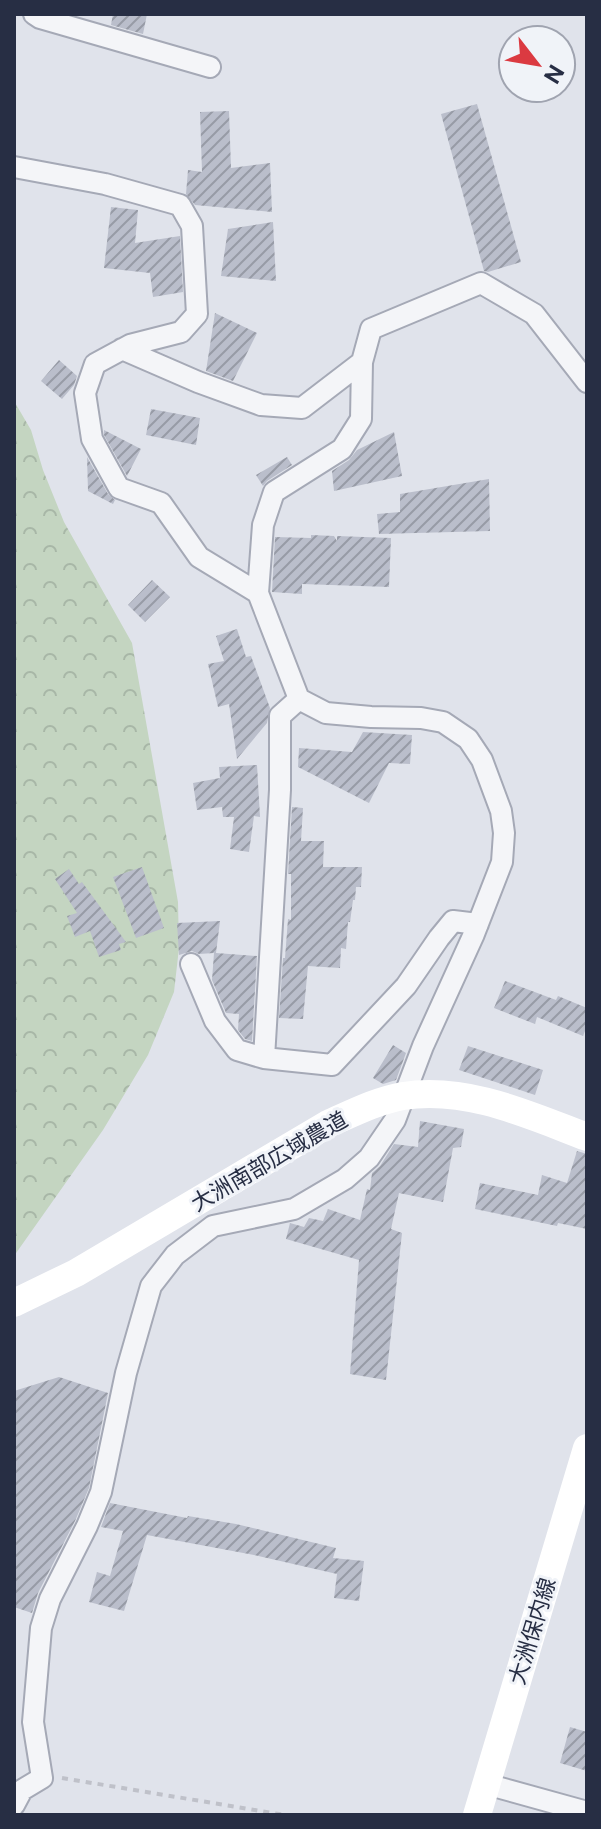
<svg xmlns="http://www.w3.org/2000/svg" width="601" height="1829" font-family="'Public Sans','Noto Sans JP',sans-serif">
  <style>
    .forest { fill: url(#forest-crowns) }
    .building { fill: url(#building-hatch) }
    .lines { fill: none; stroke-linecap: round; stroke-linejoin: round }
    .street-casing { stroke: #a5a9b6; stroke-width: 24 }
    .path { stroke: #bfc1c9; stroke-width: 4; stroke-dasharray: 6 6; stroke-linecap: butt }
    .street { stroke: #f4f5f8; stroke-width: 20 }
    .secondary { stroke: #fff; stroke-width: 28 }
    .labels { text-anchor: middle; stroke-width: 6; stroke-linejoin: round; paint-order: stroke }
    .street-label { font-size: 22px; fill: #272e44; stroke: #f0f3f8 }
  </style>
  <defs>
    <pattern id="forest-crowns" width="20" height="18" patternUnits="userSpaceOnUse" patternTransform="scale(2)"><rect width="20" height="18" fill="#c4d5c1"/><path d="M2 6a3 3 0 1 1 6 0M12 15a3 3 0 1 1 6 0" fill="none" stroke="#a8b7a7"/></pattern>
    <pattern id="building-hatch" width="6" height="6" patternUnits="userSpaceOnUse" patternTransform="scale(2)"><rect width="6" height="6" fill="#babecb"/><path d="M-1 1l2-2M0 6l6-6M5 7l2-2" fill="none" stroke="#979ba6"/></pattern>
  </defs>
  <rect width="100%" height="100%" fill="#e0e3eb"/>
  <!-- forest -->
  <path class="forest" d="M14,401L31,430L43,470L64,522L132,643L178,902L179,948L174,992L148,1055L103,1130L14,1256Z"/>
  <!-- building -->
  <path class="building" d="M113,14H147L143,34L111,25Z
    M477,104L521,262L488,272L484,271L441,114Z
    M229,111L231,168L270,163L272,212L195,205L186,194L188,170L202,172L200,112Z
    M111,207L138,210L135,243L180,236L183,292L153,297L150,273L104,268Z
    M273,222L276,281L221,276L228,229Z
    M215,313L257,333L233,381L206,371Z
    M59,360L77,376L74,385L62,399L41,381Z
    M151,409L200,418L196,445L146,435Z
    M104,430L141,449L127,476L104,435Z
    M394,432L402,476L334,491L332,471L349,460L357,450Z
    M87,457L108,494L115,500L113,504L88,491Z
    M287,457L292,465L267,481L263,486L256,475Z
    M489,479L490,531L379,534L377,514L400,512V494Z
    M311,535L334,536L337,541V536L391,538L389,587L302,584V594L272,592L275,537L311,538Z
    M152,580L170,597L145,622L128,605Z
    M237,629L246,657L251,656L270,708L267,723L237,759L229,704L218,707L208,664L224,661L216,636Z
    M363,732L412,735L410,764L389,763L369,803L298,767L299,748L352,752Z
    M257,765L260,817L254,816L249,852L230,849L234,817H223L222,807L197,810L193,783L220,778L219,767Z
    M292,807L303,808L301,841H324L323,867H362L361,887H356L355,900H353L350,922H348L346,949L341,948L340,968L308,966L303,1019L279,1018L283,958H285L288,919L291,920V874H288Z
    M142,867L164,928L136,938L113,877Z
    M69,869L79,884L82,882L126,942L119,944L121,950L99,957L90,931L75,937L67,916L77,913L55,879Z
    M220,921L216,953L257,956L252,1041L245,1039L238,1030L239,1014L226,1013L212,980L214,953L199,954L192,951L179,955L177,923Z
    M505,981L556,1000L558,996L587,1008V1026L583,1036L537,1017L535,1024L494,1008Z
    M393,1045L406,1053L396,1080L383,1084L373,1078Z
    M468,1046L543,1070L535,1095L459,1070Z
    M420,1121L464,1129L461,1147L453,1148L443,1202L399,1193L391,1229L402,1233L386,1380L350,1374L359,1260L286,1239L290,1223L304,1227L309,1218L323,1221L328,1209L360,1220L367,1189L370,1190L372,1173L380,1166L394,1144L418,1147Z
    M577,1151L587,1154V1229L558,1223L557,1226L475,1209L480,1183L538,1195L542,1175L567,1183Z
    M59,1377L108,1393L89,1488L75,1521L38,1593L32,1613L14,1607V1391Z
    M110,1503L187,1518L188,1516L236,1524L336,1548L333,1558L364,1561L359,1601L334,1598L337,1574L254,1555L147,1535L124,1611L89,1602L97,1572L110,1576L123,1531L101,1527Z
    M570,1727L587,1732V1771L560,1763Z"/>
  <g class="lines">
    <defs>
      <path id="street" d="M34,14L40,18L210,67
        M14,167L105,184L180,205L192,226L197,314L181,332L130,345L95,364L85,393L92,439L119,488L161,503L199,557L258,593
        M122,349L198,382L261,405L302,408L362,362
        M299,699L280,716V790L264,1058L332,1065L406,986L439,938L453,921L478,924
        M191,964L215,1021L237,1050L264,1058
        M486,1784L587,1812
        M14,1805L22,1790L42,1778L33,1722L41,1628L50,1599L87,1526L101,1492L126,1373L151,1286L175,1255L213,1226L294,1209L345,1179L369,1158L395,1120L423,1046L474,934L502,862L504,833L501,811L482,760L468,739L443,722L421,718L371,717L326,713L299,699L258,593L263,525L274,492L342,449L361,419L362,362L371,329L481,283L534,314L587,382"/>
    </defs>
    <!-- street casing -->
    <use href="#street" class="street-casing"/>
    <!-- path -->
    <path class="path" d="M62,1778L285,1815"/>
    <!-- street -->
    <use href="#street" class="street"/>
    <!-- secondary -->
    <path class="secondary" d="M14,1303L76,1273L328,1124C353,1113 376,1101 403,1096C467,1086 529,1115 587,1137
      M477,1815L587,1448"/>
  </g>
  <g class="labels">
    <!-- street labels -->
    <g class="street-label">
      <text transform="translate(269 1161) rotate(-30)" y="8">大洲南部広域農道</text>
      <text transform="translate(532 1631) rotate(-73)" y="8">大洲保内線</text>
    </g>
  </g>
  <!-- border -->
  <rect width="601" height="1829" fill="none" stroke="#272e44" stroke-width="32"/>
  <!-- north arrow -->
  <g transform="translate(537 64) rotate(121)"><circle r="38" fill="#f0f3f8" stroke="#a0a4b0" stroke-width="2"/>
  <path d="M0-6L14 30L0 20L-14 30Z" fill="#db3a41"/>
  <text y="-12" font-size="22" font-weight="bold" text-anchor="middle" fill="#272e44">N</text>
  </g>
</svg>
